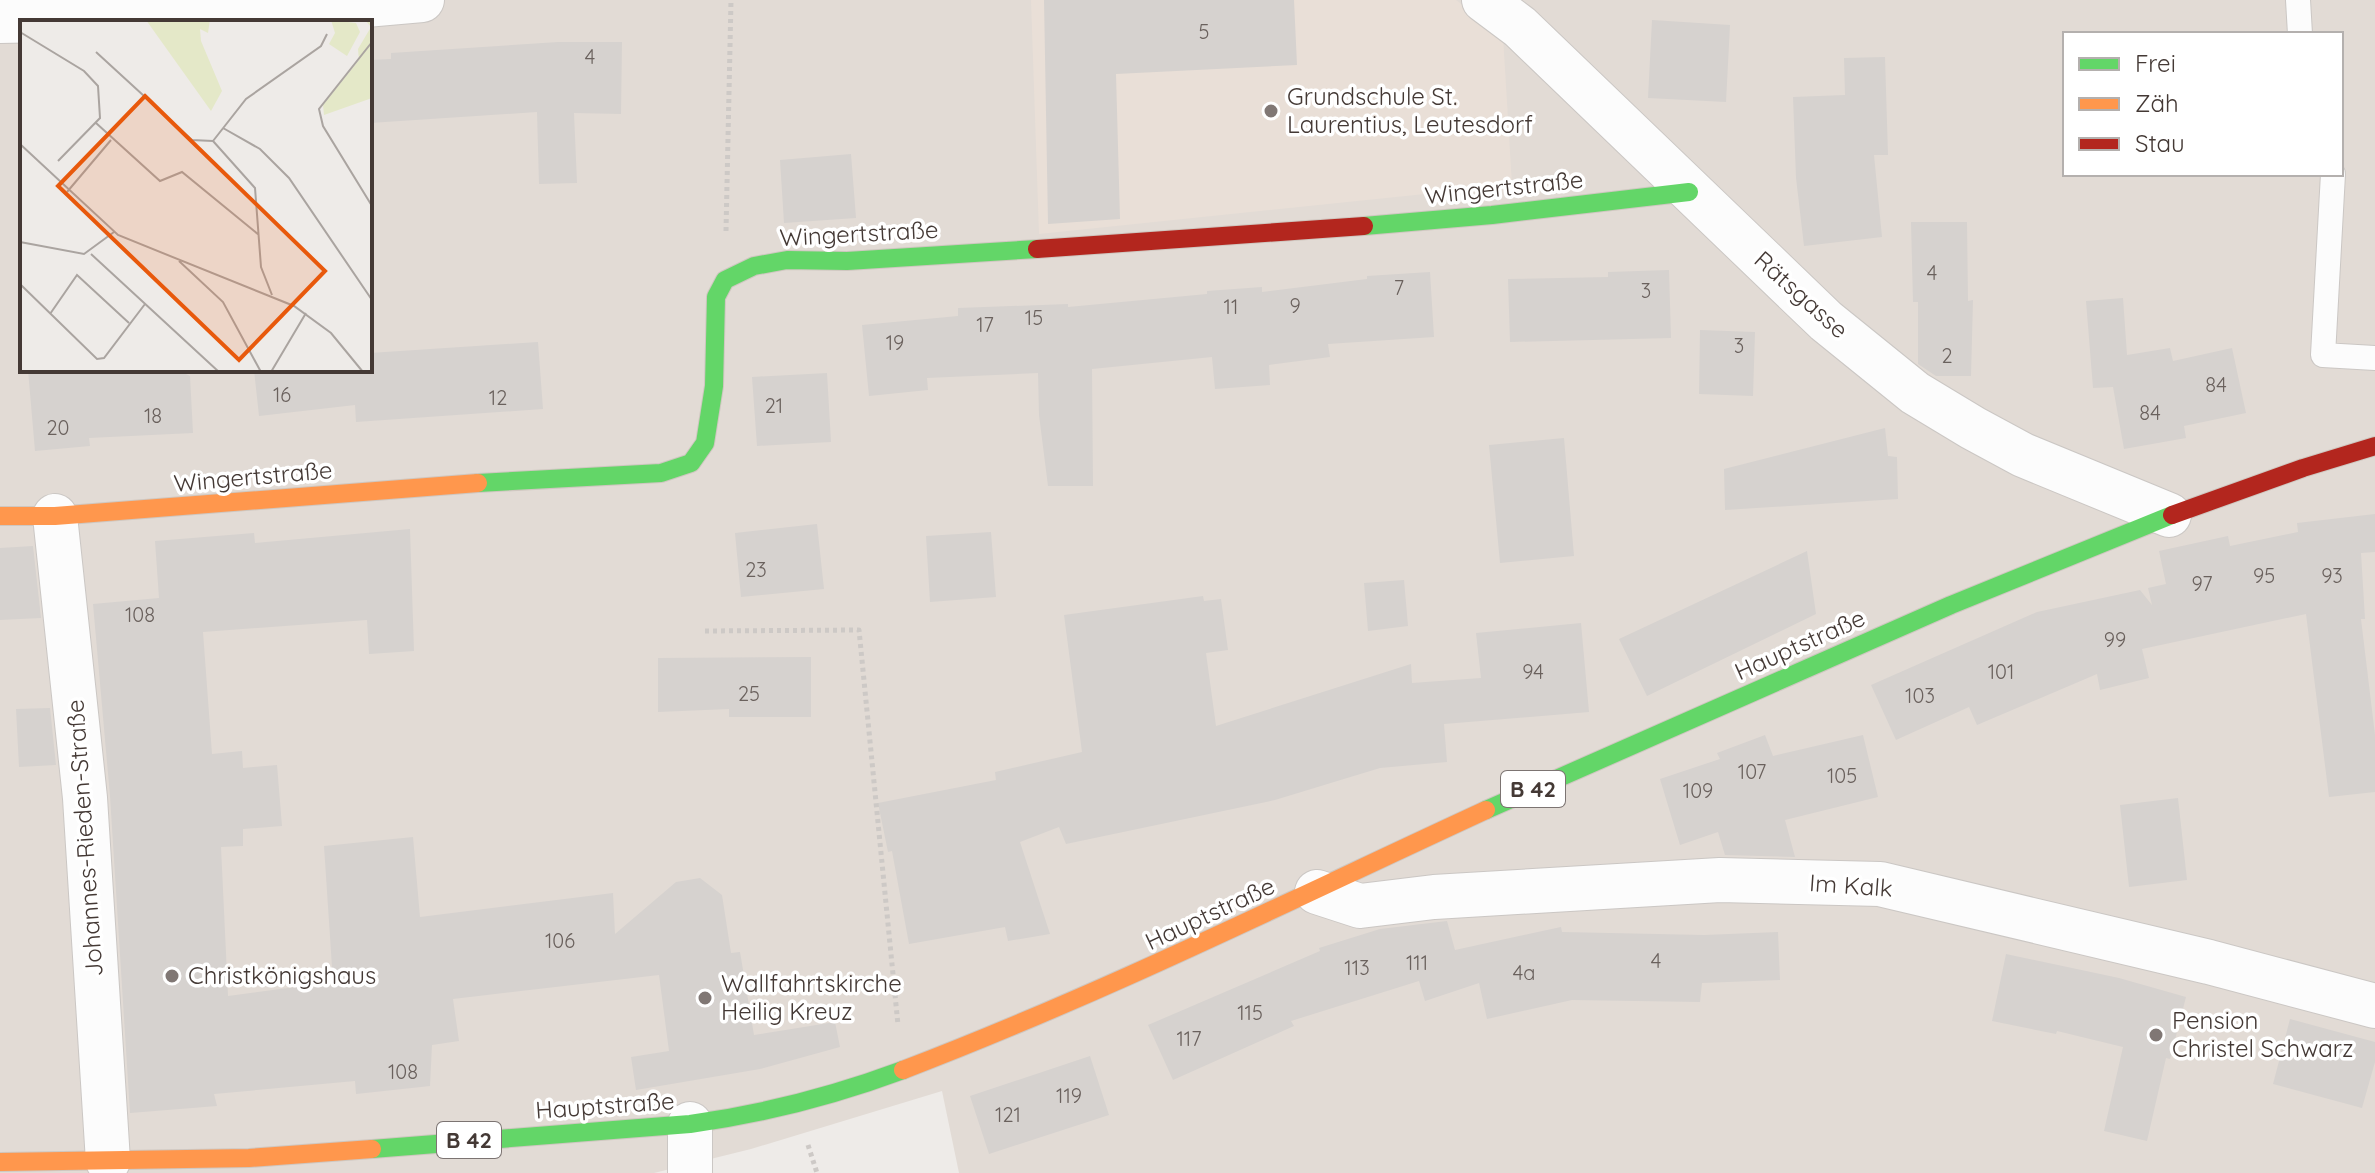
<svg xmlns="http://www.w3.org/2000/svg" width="2375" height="1173" font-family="Quicksand,sans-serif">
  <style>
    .residential { fill: #e2dbd5; fill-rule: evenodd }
    .education { fill: #e9dfd7 }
    .building { fill: #d6d2cf }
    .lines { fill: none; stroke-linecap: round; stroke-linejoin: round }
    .lane-casing { stroke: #cbc7c4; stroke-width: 26 }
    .street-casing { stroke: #cbc7c4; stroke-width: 46 }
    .fast-casing { stroke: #cfc7c0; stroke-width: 20 }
    .slow-casing { stroke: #cfc7c0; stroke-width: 20 }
    .jam-casing { stroke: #cfc7c0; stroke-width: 20 }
    .path { stroke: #cdc9c6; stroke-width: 5; stroke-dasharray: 4 4; stroke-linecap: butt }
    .lane { stroke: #fcfcfc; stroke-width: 24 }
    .street { stroke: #fcfcfc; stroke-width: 44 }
    .fast { stroke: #63d668; stroke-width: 18 }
    .slow { stroke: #ff974d; stroke-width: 18 }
    .jam { stroke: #b3261e; stroke-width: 18 }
    .poi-dot { fill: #807774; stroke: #fff; stroke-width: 3 }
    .labels { text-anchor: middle; stroke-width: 7; stroke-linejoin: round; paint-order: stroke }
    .number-label { font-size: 20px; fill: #6a615d }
    .shield { fill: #fff; stroke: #7c7472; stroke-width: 2 }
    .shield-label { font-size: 22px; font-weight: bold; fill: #443935 }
    .poi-label { font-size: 24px; fill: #443935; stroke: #fff; text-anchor: start }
    .street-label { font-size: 24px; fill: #443935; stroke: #fff }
    .inset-road { fill: none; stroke: #aaa4a0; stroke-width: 2 }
    .view { fill: #e8590c; fill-opacity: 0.15; stroke: #e8590c; stroke-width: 4 }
    .inset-edge { fill: none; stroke: #443935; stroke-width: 4 }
  </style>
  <rect width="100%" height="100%" fill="#eeebe8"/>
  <!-- residential -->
  <path class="residential" d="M0,0H2375V1173H959L942,1091L751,1149L654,1173H0ZM22,22H370V370H22ZM2065,34H2341V174H2065Z"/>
  <!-- education -->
  <path class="education" d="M1031,0H1456L1503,36L1512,185L1039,234Z"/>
  <!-- building -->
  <path class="building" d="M1044,0H1294L1297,65L1116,74L1120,219L1048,224Z
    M1652,20L1730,25L1726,102L1648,98Z
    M558,42H622L621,114L574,113L577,183L539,184L537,112L370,123V60L391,59V53Z
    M1885,57L1888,155H1874L1882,237L1804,246L1796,178L1793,97L1845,95L1844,58Z
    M851,154L856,218L784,223L780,160Z
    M1911,222H1967L1968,301L1973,300L1971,376H1936L1918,364V302H1913Z
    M1669,270L1671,338L1510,342L1508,279L1608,277V272Z
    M1430,272L1434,337L1328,344L1330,357L1269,365L1270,385L1215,389L1212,357L1092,369L1093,486H1048L1039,415L1038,373L927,378L928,390L869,396L862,325L958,316V308L1068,304V307L1207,294V291L1262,287V292L1367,279V276Z
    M2123,298L2127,355L2170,348L2173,361L2232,348L2246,413L2184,426L2186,438L2124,449L2113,387L2093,388L2086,301Z
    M1700,330L1755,332L1753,396L1699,394Z
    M538,342L543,409L356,422L355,405L259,416L254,370H370V353Z
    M28,370H83L84,374L178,370L190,376L193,433L89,438L90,446L35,451Z
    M827,373L831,442L757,446L752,377Z
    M1885,428L1888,456L1897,457L1898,499L1725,510L1724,469Z
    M1564,438L1574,556L1500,563L1489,445Z
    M2375,514V552L2361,553L2365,619H2361L2375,735V792L2329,797L2306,614L2142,649L2149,678L2100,690L2097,674L1977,725L1969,707L1896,740L1871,685L2037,612L2140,590L2152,605L2148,588L2166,584L2159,551L2228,536L2230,546L2298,532L2297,523Z
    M817,524L824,589L741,597L735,533Z
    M410,529L414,651L369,654L367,620L203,632L212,754L242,751L243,768L277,765L282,826L243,829V846L221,847L228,996L333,982L324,846L413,837L420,917L613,893L615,934L676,882L700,878L722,895L731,953L740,952L754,1035L835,1022L840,1047L760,1069L636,1090L631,1057L669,1051L659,975L453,999L459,1041L432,1045L430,1086L356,1094L355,1081L214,1094L217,1106L130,1113L110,796L93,604L159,598L155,541L254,533L255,543Z
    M991,532L996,597L930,602L926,536Z
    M33,546L41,618L0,620V548Z
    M1807,551L1816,614L1647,696L1619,639Z
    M1404,580L1408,626L1368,631L1364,583Z
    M1203,596L1204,601L1221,599L1228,650L1206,653L1216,726L1411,664L1412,683L1481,678L1476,633L1581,623L1589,712L1444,724L1447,762L1380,768L1275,800L1066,844L1059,827L1020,842L1050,934L1008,941L1005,927L909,944L892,851L888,852L878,803L996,780L995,772L1082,752L1064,615Z
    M811,657V717H729V709L658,712V658Z
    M50,708L56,765L19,767L16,709Z
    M1765,735L1773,756L1863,735L1878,797L1785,820L1795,857L1725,855L1718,832L1680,845L1660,779L1720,759L1717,753Z
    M2178,798L2187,880L2129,887L2120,805Z
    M1447,921L1455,950L1561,927L1562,932L1704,935L1778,932L1780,980L1702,983L1700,1002L1572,1000L1487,1019L1479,983L1425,1001L1419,981L1291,1021L1294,1026L1173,1080L1148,1025L1320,951L1319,948L1380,929Z
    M2006,954L2119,978L2186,997L2170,1059L2166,1058L2147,1141L2104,1131L2123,1047L2057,1031L2056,1034L1992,1021Z
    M2290,1019L2375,1042V1062L2362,1108L2273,1084Z
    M1090,1056L1109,1115L989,1154L970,1096Z"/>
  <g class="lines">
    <defs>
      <path id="lane" d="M2298,0L2300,34
        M2333,174L2323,355L2375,358"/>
      <path id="street" d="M1484,0L1520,27L1826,321L1915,393L1973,428L2023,455L2169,515
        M0,21L243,16L422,0
        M55,516L85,798L108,1161
        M1317,892L1360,906L1434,897L1720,880L1880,884L2209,962L2375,1006
        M690,1124V1173"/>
      <path id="fast" d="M1364,226L1492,215L1689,192
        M478,483L661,473L691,463L705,443L714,386L716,297L725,280L754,266L787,260L847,261L1037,249
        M1486,810L1951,605L2172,515
        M372,1149L690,1124C763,1114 833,1096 903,1070"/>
      <path id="slow" d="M0,516H55L478,483
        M903,1070C1102,994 1293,899 1486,810
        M0,1162L249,1158L372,1149"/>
      <path id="jam" d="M1037,249L1364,226
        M2172,515L2303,468L2375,446"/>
    </defs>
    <!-- lane casing -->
    <use href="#lane" class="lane-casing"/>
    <!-- street casing -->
    <use href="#street" class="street-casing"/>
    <!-- fast casing -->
    <use href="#fast" class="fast-casing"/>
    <!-- slow casing -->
    <use href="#slow" class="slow-casing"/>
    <!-- jam casing -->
    <use href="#jam" class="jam-casing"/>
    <!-- path -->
    <path class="path" d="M726,231L731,0
      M705,631L859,630L898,1025
      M808,1145L817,1173"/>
    <!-- lane -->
    <use href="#lane" class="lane"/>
    <!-- street -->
    <use href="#street" class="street"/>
    <!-- fast -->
    <use href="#fast" class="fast"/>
    <!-- slow -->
    <use href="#slow" class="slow"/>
    <!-- jam -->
    <use href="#jam" class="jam"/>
  </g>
  <!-- markers -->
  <g class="poi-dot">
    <circle cx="1271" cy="111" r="8"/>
    <circle cx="172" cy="976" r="8"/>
    <circle cx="705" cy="998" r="8"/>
    <circle cx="2156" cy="1035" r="8"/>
  </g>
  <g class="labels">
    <!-- number labels -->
    <g class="number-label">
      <text x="1204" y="39">5</text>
      <text x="590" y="64">4</text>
      <text x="1932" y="280">4</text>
      <text x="1399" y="295">7</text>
      <text x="1646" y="298">3</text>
      <text x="1295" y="313">9</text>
      <text x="1231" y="314">11</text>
      <text x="1034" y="325">15</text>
      <text x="985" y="332">17</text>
      <text x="895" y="350">19</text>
      <text x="1739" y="353">3</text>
      <text x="1947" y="363">2</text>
      <text x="2216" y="392">84</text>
      <text x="282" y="402">16</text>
      <text x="498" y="405">12</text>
      <text x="774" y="413">21</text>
      <text x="2150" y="420">84</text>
      <text x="153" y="423">18</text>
      <text x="58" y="435">20</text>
      <text x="756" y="577">23</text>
      <text x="2264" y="583">95</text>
      <text x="2332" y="583">93</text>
      <text x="2202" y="591">97</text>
      <text x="140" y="622">108</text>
      <text x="2115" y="647">99</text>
      <text x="1533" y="679">94</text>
      <text x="2001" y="679">101</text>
      <text x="749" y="701">25</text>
      <text x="1920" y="703">103</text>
      <text x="1752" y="779">107</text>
      <text x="1842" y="783">105</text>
      <text x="1698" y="798">109</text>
      <text x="560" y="948">106</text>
      <text x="1656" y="968">4</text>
      <text x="1417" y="970">111</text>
      <text x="1357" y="975">113</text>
      <text x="1524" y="980">4a</text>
      <text x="1250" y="1020">115</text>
      <text x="1189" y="1046">117</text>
      <text x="403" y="1079">108</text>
      <text x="1069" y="1103">119</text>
      <text x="1008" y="1122">121</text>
    </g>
    <!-- shield labels -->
    <g class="shield">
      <rect x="1501" y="771" width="64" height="36" rx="6"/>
      <rect x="437" y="1122" width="64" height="36" rx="6"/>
    </g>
    <g class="shield-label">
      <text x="1533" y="797">B 42</text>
      <text x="469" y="1148">B 42</text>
    </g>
    <!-- poi labels -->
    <g class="poi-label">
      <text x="1287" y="105">Grundschule St.<tspan x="1287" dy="28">Laurentius, Leutesdorf</tspan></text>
      <text x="188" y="984">Christkönigshaus</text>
      <text x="721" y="992">Wallfahrtskirche<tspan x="721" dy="28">Heilig Kreuz</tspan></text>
      <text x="2172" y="1029">Pension<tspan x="2172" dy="28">Christel Schwarz</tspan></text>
    </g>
    <!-- street labels -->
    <g class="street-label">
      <text transform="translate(1504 188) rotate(-6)" y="8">Wingertstraße</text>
      <text transform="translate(859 234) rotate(-3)" y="8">Wingertstraße</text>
      <text transform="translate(1801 295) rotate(42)" y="8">Rätsgasse</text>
      <text transform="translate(253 477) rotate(-5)" y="8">Wingertstraße</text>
      <text transform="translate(1800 645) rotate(-24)" y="8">Hauptstraße</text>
      <text transform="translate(85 838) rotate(-94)" y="8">Johannes-Rieden-Straße</text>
      <text transform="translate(1851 886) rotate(4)" y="8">Im Kalk</text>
      <text transform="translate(1210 914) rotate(-25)" y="8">Hauptstraße</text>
      <text transform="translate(605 1106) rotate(-4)" y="8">Hauptstraße</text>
    </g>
  </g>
  <!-- overview -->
  <g transform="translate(20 20)">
    <rect width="352" height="352" fill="#eeebe8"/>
    <path d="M126,0H190L188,13L180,9L181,21L202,71L191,91ZM311,0L336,3L340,12L327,36L309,24L315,13ZM345,0H352V78L304,95L303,85L339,40L338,29L351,7Z" fill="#e4e8c8"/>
    <path class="inset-road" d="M0,12L64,51L78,66L80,98L38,141M352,22L299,89L303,106L352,186M76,32L172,120L193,121M76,103L140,161L162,152L239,215M203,108L240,129L269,158L352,280M193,121L235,168L241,247L252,275M193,121L226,79L301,26L307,14M0,124L98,215L274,286L311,313L343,352M47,172L91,120M0,222L64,234L94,212M71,234L199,352M159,241L203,282L241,352M0,264L77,339L84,338L125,284M30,294L57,255L109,303M251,352L286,293"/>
    <path class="view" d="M125,76L305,251L219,340L38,166Z"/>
    <rect width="352" height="352" class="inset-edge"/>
  </g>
  <!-- legend -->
  <rect x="2063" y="32" width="280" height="144" fill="#ffffff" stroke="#b4b0ae" stroke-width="2"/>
  <rect x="2079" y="58" width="40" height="12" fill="#63d668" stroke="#b4b0ae" stroke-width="2"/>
  <text x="2135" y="72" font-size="24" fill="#443935">Frei</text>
  <rect x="2079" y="98" width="40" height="12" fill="#ff974d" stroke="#b4b0ae" stroke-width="2"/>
  <text x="2135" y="112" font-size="24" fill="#443935">Zäh</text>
  <rect x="2079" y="138" width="40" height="12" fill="#b3261e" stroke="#b4b0ae" stroke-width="2"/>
  <text x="2135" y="152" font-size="24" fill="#443935">Stau</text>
</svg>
